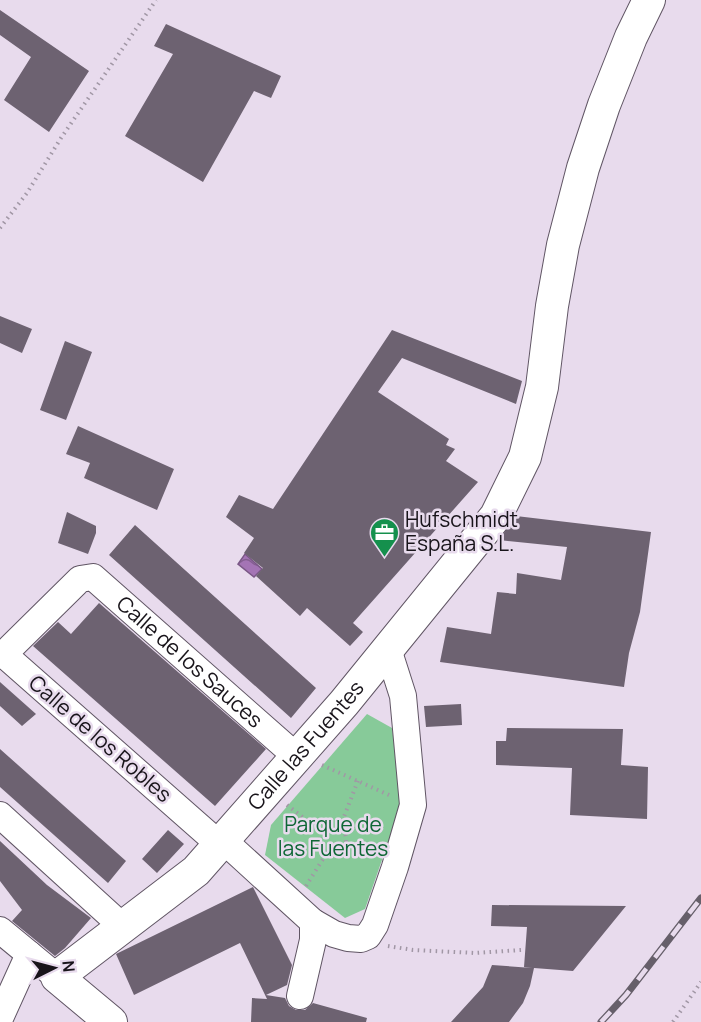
<svg xmlns="http://www.w3.org/2000/svg" width="701" height="1022" font-family="Manrope,sans-serif">
  <style>
    .park { fill: #87ca99 }
    .water { fill: url(#water-waves); stroke: #7a5786; stroke-width: 1.5 }
    .building { fill: #6d6271 }
    .lines { fill: none; stroke-linecap: round; stroke-linejoin: round }
    .minor-casing { stroke: #605564; stroke-width: 28 }
    .tertiary-casing { stroke: #605564; stroke-width: 34 }
    .path { stroke: #a197a5; stroke-width: 4; stroke-dasharray: 1.5 4.5; stroke-linecap: butt }
    .minor { stroke: #fff; stroke-width: 26 }
    .tertiary { stroke: #fff; stroke-width: 32 }
    .rail-casing { stroke: #665f6a; stroke-width: 7 }
    .rail { stroke: #e8dbed; stroke-width: 4.5; stroke-dasharray: 14; stroke-linecap: butt }
    .labels { text-anchor: middle; stroke-width: 5; stroke-linejoin: round; paint-order: stroke }
    .poi-label { font-size: 21px; fill: #18141a; stroke: #e8dbed; text-anchor: start }
    .street-label { font-size: 21px; fill: #18141a; stroke: #e8dbed }
    .park-label { font-size: 21px; fill: #0f6736; stroke: #e8dbed }
  </style>
  <defs>
    <pattern id="water-waves" width="16" height="10" patternUnits="userSpaceOnUse" patternTransform="scale(1.5)"><rect width="16" height="10" fill="#a474b5"/><path d="M0 5q4-4 8 0t8 0" fill="none" stroke="#855e92"/></pattern>
  </defs>
  <rect width="100%" height="100%" fill="#e8dbed"/>
  <!-- park -->
  <path class="park" d="M367,714L392,728L402,802L365,909L345,918L265,855L271,825Z"/>
  <!-- water -->
  <path class="water" d="M245,554L262,569L254,577L238,564Z"/>
  <!-- building -->
  <path class="building" d="M0,10L89,71L49,132L4,100L31,57L0,35Z
    M166,24L281,76L271,98L254,91L203,182L125,136L173,54L154,46Z
    M0,316L32,329L22,353L0,343Z
    M392,330L522,381L516,404L402,358L378,392L449,439L446,445L455,449L446,461L478,482L353,623L363,632L350,646L307,608L300,616L256,576L263,568L244,553L254,538L226,517L239,495L273,509Z
    M65,341L92,352L66,420L40,410Z
    M78,426L174,469L157,510L84,478L90,463L66,454Z
    M67,512L96,526V533L88,554L58,543Z
    M516,516L651,532L640,612L629,653L624,687L440,662L447,627L491,634L497,592L516,594L517,573L561,580L567,547L499,540Z
    M135,525L316,688L291,718L109,555Z
    M99,603L266,749L215,806L33,646L58,622L71,634Z
    M0,682L36,714L22,726L0,706Z
    M461,704L462,725L426,727L424,706Z
    M507,728L623,729L621,765L648,767L647,819L570,815L572,768L496,765V741H506Z
    M0,749L126,861L108,883L0,787Z
    M168,830L184,844L157,873L142,859Z
    M0,841L47,885L91,918L65,948L55,956L12,921L22,910L0,881Z
    M253,887L292,965L287,985L266,995L285,998L289,1006L296,1010H305L313,1003L367,1018L366,1022H251L252,998L267,999L240,943L134,995L116,954Z
    M492,905L626,906L573,971L534,968L530,986L523,1003L509,1022H451L483,987L492,965L532,968L524,967L527,927L491,926Z"/>
  <g class="lines">
    <defs>
      <g id="minor">
        <path d="M0,815L123,927"/>
        <path d="M223,840L313,922L334,934L348,938L361,939L368,936L375,925L395,867L413,805L403,696L388,649"/>
        <path id="s1" d="M219,844L9,659L10,648L80,579L93,577L297,757"/>
        <path d="M0,930L57,977"/>
        <path d="M300,996L313,940V922"/>
        <path d="M0,1018L29,954"/>
      </g>
      <g id="tertiary">
        <path id="s2" d="M111,1022L57,977L196,871L344,703L496,516L525,457L542,387L552,306L563,245L583,168L604,105L631,37L649,0"/>
      </g>
    </defs>
    <!-- minor casing -->
    <use href="#minor" class="minor-casing"/>
    <!-- tertiary casing -->
    <use href="#tertiary" class="tertiary-casing"/>
    <!-- path -->
    <path class="path" d="M0,228L27,193L61,138L156,0
      M322,765L389,795
      M287,805L322,832
      M320 839a13 13 0 1 1 26 0a13 13 0 1 1-26 0Z
      M340,827L359,778
      M346,842L377,852
      M306,886L328,851
      M388,946L413,950L475,953L521,950
      M673,1022L701,982"/>
    <!-- minor -->
    <use href="#minor" class="minor"/>
    <!-- tertiary -->
    <use href="#tertiary" class="tertiary"/>
    <defs>
      <path id="rail" d="M601,1022L626,995L701,898"/>
    </defs>
    <!-- rail casing -->
    <use href="#rail" class="rail-casing"/>
    <!-- rail -->
    <use href="#rail" class="rail"/>
  </g>
  <!-- icons -->
  <defs>
    <symbol id="office-pin" viewBox="-11 -11 22 30"><path d="M0 17L-7.5 6A9.5 9.5 0 1 1 7.5 6Z" fill="#15904d" stroke="#e8dbed"/><path d="M-6-3h4V-5.5h4V-3h4V5H-6ZM-1-4.5V-3h2v-1.5ZM-6 0V1H6V0Z" fill="#fff"/></symbol>
  </defs>
  <g fill-rule="evenodd">
    <use href="#office-pin" x="368" y="516" width="33" height="45"/>
  </g>
  <g class="labels">
    <!-- poi labels -->
    <g class="poi-label">
      <text x="405" y="527">Hufschmidt<tspan x="405" dy="24">España S.L.</tspan></text>
    </g>
    <!-- street labels -->
    <g class="street-label">
      <text dy="7" stroke="none"><textPath href="#s1" startOffset="531">Calle de los Sauces</textPath></text>
      <text transform="translate(100 739) rotate(41)" y="7">Calle de los Robles</text>
      <text dy="7" stroke="none"><textPath href="#s2" startOffset="412">Calle las Fuentes</textPath></text>
    </g>
    <!-- park labels -->
    <g class="park-label">
      <text x="333" y="832">Parque de<tspan x="333" dy="24">las Fuentes</tspan></text>
    </g>
  </g>
  <!-- north arrow -->
  <g transform="translate(54 968) rotate(84)" stroke="#e8dbed" stroke-width="4.5" paint-order="stroke">
  <path d="M0-4.5L10 22L0 15L-10 22Z" fill="#18141a"/>
  <text y="-9" font-size="16" font-weight="bold" text-anchor="middle" fill="#18141a">N</text>
  </g>
</svg>
